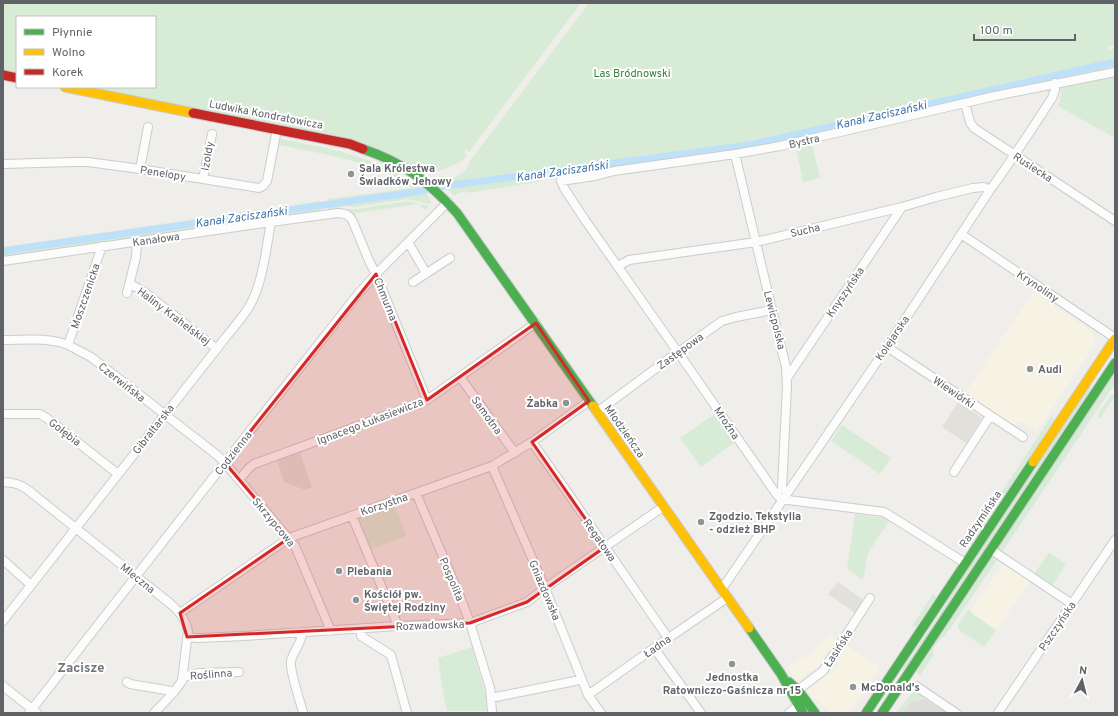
<svg xmlns="http://www.w3.org/2000/svg" width="1118" height="716" font-family="Overpass,sans-serif">
  <style>
    .commercial { fill: #f7f3e4 }
    .industrial { fill: #dfddda }
    .education { fill: #e2e0da }
    .green { fill: #d8ebd6 }
    .lines { fill: none; stroke-linecap: round; stroke-linejoin: round }
    .canal { stroke: #bfe0f9; stroke-width: 7 }
    .street-casing { stroke: #cbcccc; stroke-width: 10 }
    .fast-casing { stroke: #cacacb; stroke-width: 11 }
    .slow-casing { stroke: #cacacb; stroke-width: 11 }
    .jam-casing { stroke: #cacacb; stroke-width: 11 }
    .street { stroke: #fdfcfc; stroke-width: 8 }
    .fast { stroke: #4caf50; stroke-width: 9 }
    .slow { stroke: #ffc107; stroke-width: 9 }
    .jam { stroke: #c62828; stroke-width: 9 }
    .marked { fill: #d62828; fill-opacity: 0.2; stroke: #d62828; stroke-width: 3; stroke-linejoin: round }
    .poi-dot { fill: #919496; stroke: #fff; stroke-width: 1.5 }
    .labels { text-anchor: middle; stroke-width: 4; stroke-linejoin: round; paint-order: stroke }
    .park-label { font-size: 11px; fill: #348238; stroke: #fff }
    .street-label { font-size: 11px; fill: #5f6368; stroke: #fff }
    .poi-label { font-size: 11px; font-weight: bold; fill: #5f6368; stroke: #fff; text-anchor: start }
    .water-label { font-size: 12px; font-style: italic; fill: #4174aa; stroke: #fff }
    .quarter-label { font-size: 13px; font-weight: bold; fill: #70757a; stroke: #fff }
  </style>
  <rect width="100%" height="100%" fill="#efeeea"/>
  <!-- commercial -->
  <path class="commercial" d="M1034,292L1092,331L1095,344L1037,431L1023,422L1012,424L966,393L999,342Z
    M1003,564L1030,581L996,630L970,612Z
    M829,634L838,640L836,642L838,643L829,655L828,654L819,666L799,680H797L787,667L814,651Z
    M847,646L880,667L850,713H831L821,703L818,702L816,700L813,699L807,691L808,688L825,674H830L842,657L841,655Z"/>
  <!-- industrial -->
  <path class="industrial" d="M925,699L939,708H941L950,713H903L911,701Z"/>
  <!-- education -->
  <path class="education" d="M958,402L982,418L966,443L942,427Z
    M300,452L312,487L305,490L284,482L277,461Z
    M838,582L863,600L855,613L828,594Z"/>
  <!-- green -->
  <path class="green" d="M3,3H581L469,152L466,149L464,152L467,155C459,165 437,174 424,172C417,171 406,163 399,159L83,87H155V17H17V74L3,71Z
    M589,3H1115V45L1108,47L1109,51L1115,48V61L753,143L444,186L437,178L444,175L446,180C456,177 463,175 469,166L467,165Z
    M1115,63V67L1087,73L1071,78L1057,81L1056,76Z
    M1115,76V138L1058,106L1061,94L1060,85Z
    M1052,77L1053,81L759,147L758,144Z
    M280,139C327,148 373,155 413,183C420,188 430,194 431,204H430L408,199L355,207L348,206L329,209L327,199L413,188C371,160 327,155 279,145Z
    M812,144L820,178L803,182L796,148Z
    M754,145V148L623,168L622,164L585,169V175L573,177L572,170Z
    M567,171L568,177L538,179V182L467,193V191L458,193L454,196L446,187Z
    M320,201L321,210L320,212L282,217V215L270,216L269,209Z
    M409,201L429,206L425,210L419,204L356,213L355,216L349,212L339,209H357Z
    M264,209L266,217L255,219V221L3,258V247Z
    M1115,373V383L1002,552H1001L997,550L998,548Z
    M1088,387L1091,388L1077,412L904,671L902,670L941,612L957,584Z
    M1111,395H1115V396L1100,419L1098,417V414Z
    M715,414L735,442L701,467L680,438Z
    M1053,414V421L1005,494L1001,493Z
    M842,425L891,458L880,474L831,441Z
    M395,506L406,536L371,549L358,519Z
    M991,508L993,511L976,536H974L972,535Z
    M855,514L885,518L889,521L868,553L863,580L847,569Z
    M1049,553L1066,564L1052,585L1034,574Z
    M993,556H995L997,558V560L945,636L940,639L933,649V656L920,675L916,672Z
    M933,594L936,596V597L916,627H913L912,626Z
    M970,610L971,611V613L996,630L984,647L959,630L958,625L967,611Z
    M472,647L486,696V711H447L442,686L438,658Z
    M914,692H917L926,698L911,701L903,713H896L912,693Z"/>
  <g class="lines">
    <!-- canal -->
    <path class="canal" d="M3,251L415,192L445,186L749,145L1115,62"/>
    <defs>
      <path id="street" d="M965,103L970,122L974,128L1115,221
        M735,154L772,310L786,367L787,386L782,489
        M3,164L73,162H88L140,169L259,188L263,186L267,181L277,129
        M140,169L148,127
        M203,179L212,134
        M961,234L1115,338
        M408,242L426,273
        M3,261L271,222L338,213C345,213 350,215 353,222L370,263L376,274L427,400
        M618,266L629,260L756,242L902,207L936,197L973,188L984,187L990,190
        M413,282L450,258
        M130,284L143,291L217,349
        M127,293L136,257L137,241
        M3,340C24,340 48,337 68,345C76,349 83,353 91,357L217,455L225,463L295,546L331,631
        M68,345L102,246
        M887,347L1023,437
        M460,377L515,453
        M787,378L902,207
        M597,412L674,355L722,321L736,317L772,310
        M3,414H40L48,419L118,474
        M532,442L568,493L668,638
        M492,466L545,588L584,685L588,695L601,713
        M954,472L990,416
        M239,480L249,468L254,464L418,404L427,400L536,323
        M3,482C13,482 20,484 28,490L172,605C180,612 186,621 188,631L182,681L174,692L154,713
        M416,493L459,594L470,623L490,688L491,698L492,713
        M352,516L398,626
        M990,549L1072,604
        M3,560L31,585
        M965,563L905,525L884,512L788,500L780,498L777,495L675,348L585,220L564,188L561,181L595,176L614,171L735,154L780,146L995,96L1115,72
        M721,589L726,583L887,347L990,190C1012,160 1032,129 1052,98L1055,90V83
        M180,613L289,538L492,466L532,442L589,401
        M3,621L226,337C234,327 242,318 249,307C263,283 266,249 271,222
        M361,629V636L391,655L407,713
        M302,632C302,644 293,651 291,661C289,670 301,703 303,713
        M187,637L198,638L244,636L398,626L470,623L527,602L545,588L663,507
        M654,648L701,713
        M183,677L199,673L239,672
        M127,682L130,684L166,690L174,692
        M3,686L37,713
        M916,686L956,713
        M798,690L823,671L870,598
        M588,695L654,648L727,598
        M491,698L575,681L581,679
        M29,713L205,488L358,294L376,274L448,202
        M789,713L798,706
        M998,713L1115,540"/>
      <path id="fast" d="M363,149C404,163 428,181 457,213L593,406
        M749,628L781,674L803,713
        M789,682L798,690L815,713
        M866,713L1033,462
        M882,713L1115,363"/>
      <path id="slow" d="M65,87L193,113
        M593,406L749,628
        M1033,462L1115,339"/>
      <path id="jam" d="M3,75L17,78
        M193,113L350,144L363,149"/>
    </defs>
    <!-- street casing -->
    <use href="#street" class="street-casing"/>
    <!-- fast casing -->
    <use href="#fast" class="fast-casing"/>
    <!-- slow casing -->
    <use href="#slow" class="slow-casing"/>
    <!-- jam casing -->
    <use href="#jam" class="jam-casing"/>
    <!-- street -->
    <use href="#street" class="street"/>
    <!-- fast -->
    <use href="#fast" class="fast"/>
    <!-- slow -->
    <use href="#slow" class="slow"/>
    <!-- jam -->
    <use href="#jam" class="jam"/>
  </g>
  <!-- marked area -->
  <path class="marked" d="M376,274L427,400L536,323L589,401L532,442L605,547L527,602L470,623L187,637L180,613L289,538L225,463Z"/>
  <!-- markers -->
  <g class="poi-dot">
    <circle cx="351" cy="174" r="4"/>
    <circle cx="1030" cy="369" r="4"/>
    <circle cx="566" cy="403" r="4"/>
    <circle cx="701" cy="522" r="4"/>
    <circle cx="339" cy="571" r="4"/>
    <circle cx="356" cy="600" r="4"/>
    <circle cx="732" cy="664" r="4"/>
    <circle cx="853" cy="687" r="4"/>
  </g>
  <g class="labels">
    <!-- park labels -->
    <g class="park-label">
      <text x="632" y="77">Las Bródnowski</text>
    </g>
    <!-- street labels -->
    <g class="street-label">
      <text transform="translate(266 114) rotate(11)" y="4">Ludwika Kondratowicza</text>
      <text transform="translate(804 141) rotate(-13)" y="4">Bystra</text>
      <text transform="translate(207 156) rotate(-80)" y="4">Izoldy</text>
      <text transform="translate(1033 167) rotate(33)" y="4">Rusiecka</text>
      <text transform="translate(163 173) rotate(9)" y="4">Penelopy</text>
      <text transform="translate(805 230) rotate(-13)" y="4">Sucha</text>
      <text transform="translate(156 239) rotate(-8)" y="4">Kanałowa</text>
      <text transform="translate(1038 286) rotate(34)" y="4">Krynoliny</text>
      <text transform="translate(845 292) rotate(-56)" y="4">Knyszyńska</text>
      <text transform="translate(85 296) rotate(-71)" y="4">Moszczenicka</text>
      <text transform="translate(386 299) rotate(68)" y="4">Chmurna</text>
      <text transform="translate(174 316) rotate(37)" y="4">Haliny Krahelskiej</text>
      <text transform="translate(775 320) rotate(76)" y="4">Lewicpolska</text>
      <text transform="translate(892 338) rotate(-56)" y="4">Kolejarska</text>
      <text transform="translate(680 351) rotate(-36)" y="4">Zastępowa</text>
      <text transform="translate(122 382) rotate(38)" y="4">Czerwińska</text>
      <text transform="translate(954 392) rotate(34)" y="4">Wiewiórki</text>
      <text transform="translate(487 415) rotate(54)" y="4">Samotna</text>
      <text transform="translate(370 421) rotate(-21)" y="4">Ignacego Łukasiewicza</text>
      <text transform="translate(727 423) rotate(56)" y="4">Mroźna</text>
      <text transform="translate(153 429) rotate(-52)" y="4">Gibraltarska</text>
      <text transform="translate(625 431) rotate(55)" y="4">Młodzieńcza</text>
      <text transform="translate(65 432) rotate(38)" y="4">Gołębia</text>
      <text transform="translate(233 453) rotate(-52)" y="4">Codzienna</text>
      <text transform="translate(384 504) rotate(-19)" y="4">Korzystna</text>
      <text transform="translate(980 519) rotate(-56)" y="4">Radzymińska</text>
      <text transform="translate(274 522) rotate(50)" y="4">Skrzypcowa</text>
      <text transform="translate(600 540) rotate(55)" y="4">Regatowa</text>
      <text transform="translate(138 578) rotate(39)" y="4">Mleczna</text>
      <text transform="translate(452 579) rotate(67)" y="4">Pospolita</text>
      <text transform="translate(545 590) rotate(67)" y="4">Gniazdowska</text>
      <text transform="translate(430 625) rotate(-2)" y="4">Rozwadowska</text>
      <text transform="translate(1057 626) rotate(-56)" y="4">Pszczyńska</text>
      <text transform="translate(657 646) rotate(-35)" y="4">Ładna</text>
      <text transform="translate(838 648) rotate(-57)" y="4">Łasińska</text>
      <text transform="translate(211 674) rotate(-5)" y="4">Roślinna</text>
    </g>
    <!-- poi labels -->
    <g class="poi-label">
      <text x="359" y="172">Sala Królestwa<tspan x="359" dy="13">Świadków Jehowy</tspan></text>
      <text x="1038" y="373">Audi</text>
      <text x="558" y="407" text-anchor="end">Żabka</text>
      <text x="709" y="520">Zgodzio. Tekstylia<tspan x="709" dy="13">- odzież BHP</tspan></text>
      <text x="347" y="575">Plebania</text>
      <text x="364" y="598">Kościół pw.<tspan x="364" dy="13">Świętej Rodziny</tspan></text>
      <text x="732" y="681" text-anchor="middle">Jednostka<tspan x="732" dy="13">Ratowniczo-Gaśnicza nr 15</tspan></text>
      <text x="861" y="691">McDonald's</text>
    </g>
    <!-- water labels -->
    <g class="water-label">
      <text transform="translate(881 115) rotate(-13)" y="4">Kanał Zaciszański</text>
      <text transform="translate(562 171) rotate(-8)" y="4">Kanał Zaciszański</text>
      <text transform="translate(241 217) rotate(-8)" y="4">Kanał Zaciszański</text>
    </g>
    <!-- quarter labels -->
    <g class="quarter-label">
      <text x="81" y="672">Zacisze</text>
    </g>
  </g>
  <!-- border -->
  <rect width="1118" height="716" fill="none" stroke="#5f6368" stroke-width="8"/>
  <!-- legend -->
  <rect x="16" y="16" width="140" height="72" fill="#ffffff" stroke="#bfc1c3"/>
  <rect x="24" y="29" width="20" height="6" fill="#4caf50" stroke="#bfc1c3"/>
  <text x="52" y="36" font-size="12" fill="#5f6368">Płynnie</text>
  <rect x="24" y="49" width="20" height="6" fill="#ffc107" stroke="#bfc1c3"/>
  <text x="52" y="56" font-size="12" fill="#5f6368">Wolno</text>
  <rect x="24" y="69" width="20" height="6" fill="#c62828" stroke="#bfc1c3"/>
  <text x="52" y="76" font-size="12" fill="#5f6368">Korek</text>
  <!-- north arrow -->
  <g transform="translate(1082 680) rotate(7)" stroke="#ffffff" stroke-width="3" paint-order="stroke">
  <path d="M0-3L7 15L0 10L-7 15Z" fill="#5f6368"/>
  <text y="-6" font-size="11" font-weight="bold" text-anchor="middle" fill="#5f6368">N</text>
  </g>
  <!-- scale -->
  <path d="M974 34v6h101v-6" fill="none" stroke="#5f6368" stroke-width="2"/>
  <text x="980" y="34" font-size="12" fill="#5f6368" stroke="#ffffff" stroke-width="3" paint-order="stroke">100 m</text>
</svg>
